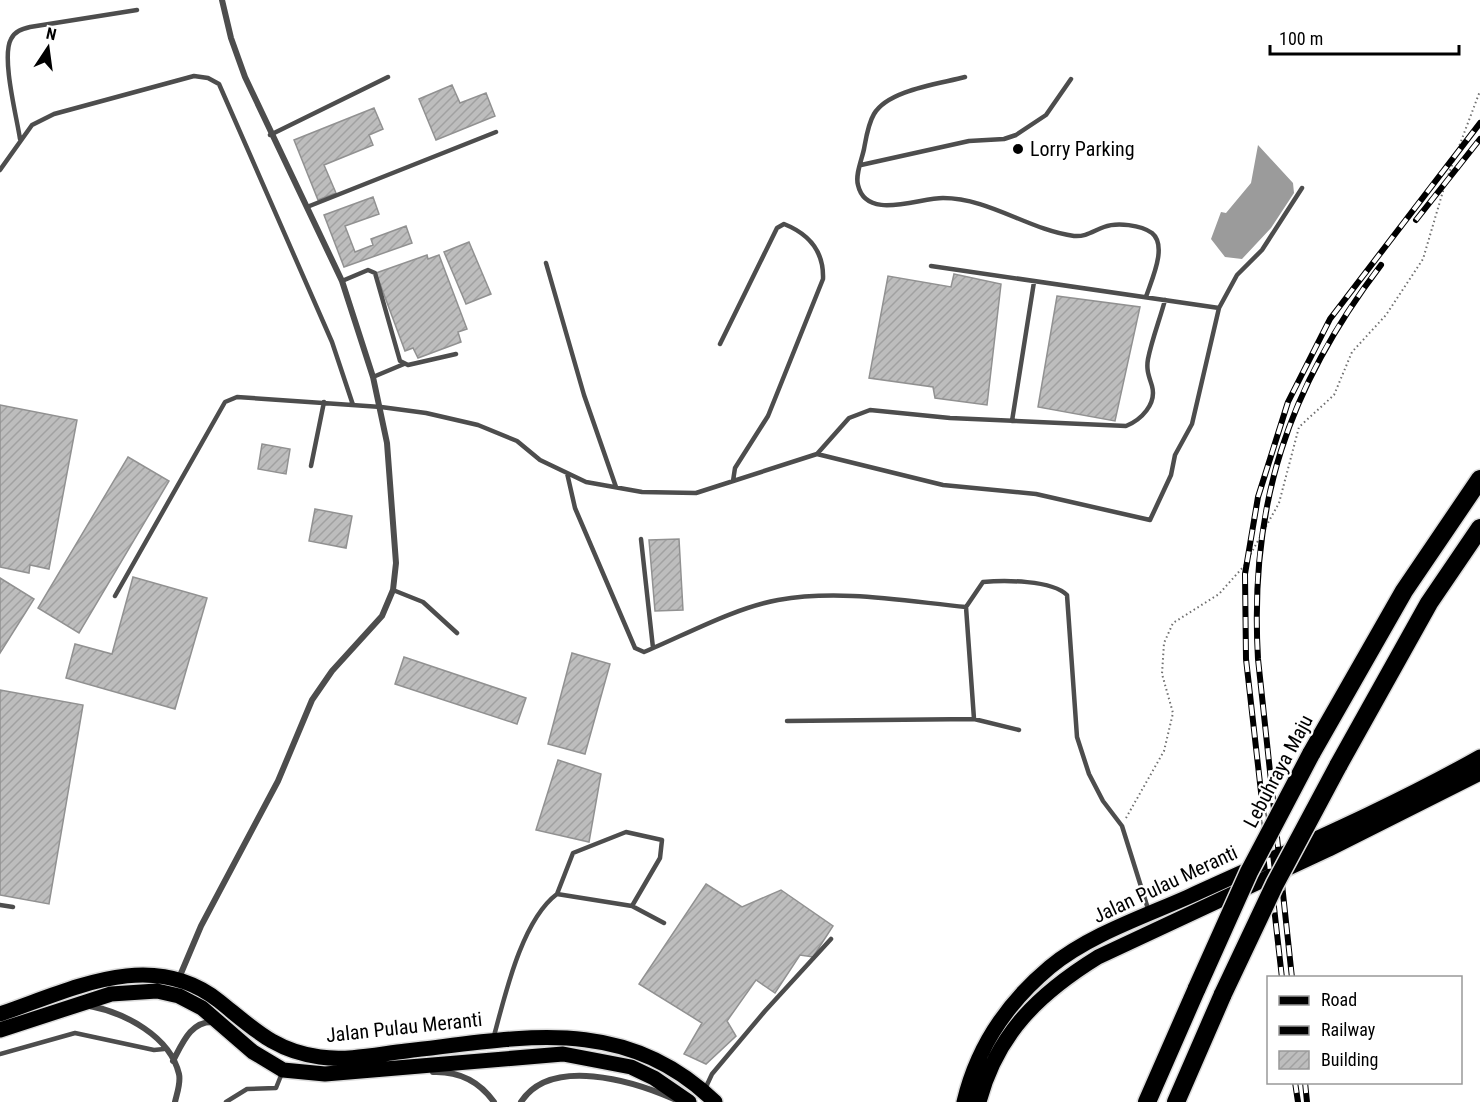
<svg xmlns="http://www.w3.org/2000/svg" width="1480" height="1102" font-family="'Roboto Condensed',sans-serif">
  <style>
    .water { fill: #9b9b9b }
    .building { fill: url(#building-hatch); stroke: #919191; stroke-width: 1.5 }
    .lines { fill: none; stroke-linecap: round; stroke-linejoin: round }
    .primary-casing { stroke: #dbdbdb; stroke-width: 18 }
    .motorway-casing { stroke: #dbdbdb; stroke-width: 21 }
    .path { stroke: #6f6f6f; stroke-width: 2; stroke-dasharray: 1.5 3; stroke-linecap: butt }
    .service { stroke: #4d4d4d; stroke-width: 4.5 }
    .minor { stroke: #4d4d4d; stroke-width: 6 }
    .primary { stroke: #000; stroke-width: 15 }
    .motorway { stroke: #000; stroke-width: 18 }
    .rail-casing { stroke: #000; stroke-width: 6 }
    .rail { stroke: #fff; stroke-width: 4; stroke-dasharray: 11; stroke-linecap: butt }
    .motorway-bridge-casing { stroke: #dbdbdb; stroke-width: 21; stroke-linecap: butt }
    .motorway-bridge { stroke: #000; stroke-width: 18 }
    .poi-dot { fill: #000; stroke: #fff; stroke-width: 2 }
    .labels { text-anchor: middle; stroke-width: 4.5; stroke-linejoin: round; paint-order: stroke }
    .poi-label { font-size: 20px; fill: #000; stroke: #fff; text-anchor: start }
    .street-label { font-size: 20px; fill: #000; stroke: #fff }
  </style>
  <defs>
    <pattern id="building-hatch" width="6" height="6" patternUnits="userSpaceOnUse" patternTransform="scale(1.5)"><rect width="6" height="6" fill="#bdbdbd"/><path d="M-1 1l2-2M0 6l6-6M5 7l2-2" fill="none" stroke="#a1a1a1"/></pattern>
  </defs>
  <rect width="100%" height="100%" fill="#fff"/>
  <!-- water -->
  <path class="water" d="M1258,145L1293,183L1294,193L1271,228L1242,259L1225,257L1211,239L1221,212L1226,213L1251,183Z"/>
  <!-- building -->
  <path class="building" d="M452,85L460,103L486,93L495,116L436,140L419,99Z
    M374,108L383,129L369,135L373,145L324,165L336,193L318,200L294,140Z
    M373,197L379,214L345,226L355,252L373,245L371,239L406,226L412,243L344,267L324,215Z
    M469,242L491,294L466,304L444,252Z
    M427,255L428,259L439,255L467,329L458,332L461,342L418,358L413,348L405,351L376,273Z
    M954,274L1001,284L987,405L935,398L933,387L869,378L888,276L951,287Z
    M1057,296L1140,307L1115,421L1038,407Z
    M0,405L77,420L49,569L30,565L29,573L0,567Z
    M262,444L290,449L286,474L258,469Z
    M128,457L169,481L79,633L38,608Z
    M315,509L352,516L346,548L309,541Z
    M679,539L683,610L655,611L649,540Z
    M133,577L207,598L175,709L66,678L75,644L112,654Z
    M0,578L34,599L0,653Z
    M572,653L610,664L585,754L548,744Z
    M404,657L526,698L517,724L395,684Z
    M0,690L83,705L49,904L0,895Z
    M558,760L601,774L589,842L536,830Z
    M706,884L742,907L781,890L833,926L813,957L800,955L775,993L756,980L727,1021L736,1036L706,1064L684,1054L702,1023L639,984Z"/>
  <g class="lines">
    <defs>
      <path id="primary" d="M0,1014C71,990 151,947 219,1001C254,1029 275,1051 320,1057C348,1061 379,1054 406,1051C520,1038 623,1013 715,1102
        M0,1030L111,994L157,991L179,996L202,1008L253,1052L283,1070L325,1074L563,1054L631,1067L654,1078L689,1102
        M964,1102C977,1047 1007,1003 1050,967C1089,935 1143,917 1188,897C1286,852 1386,810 1480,757
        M979,1102C997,1033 1040,993 1098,957L1329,849L1480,773"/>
      <path id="motorway" d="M1311,754L1404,591L1480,479
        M1338,766L1429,603L1480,528
        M1147,1102L1197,988
        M1176,1102L1223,994"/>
    </defs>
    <!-- primary casing -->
    <use href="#primary" class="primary-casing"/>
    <!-- motorway casing -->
    <use href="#motorway" class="motorway-casing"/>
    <!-- path -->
    <path class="path" d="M1126,818L1164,751L1173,713L1162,674L1164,643L1173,623L1219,594L1244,566L1279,503L1299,427L1334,395L1352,352L1386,315L1423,259L1446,181L1480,91"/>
    <!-- service -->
    <path class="service" d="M965,77C939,84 888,90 874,114C868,124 866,138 864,149C862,159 855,175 858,185C866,221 918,198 943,198C989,198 1029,230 1074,236C1086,237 1093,231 1104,227C1117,222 1141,225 1152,233C1168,246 1151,281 1146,297
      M270,135L388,77
      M20,139C17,118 1,57 11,39C15,31 22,29 30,27L137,10
      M861,165L969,141L1004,139L1016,135L1046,115L1071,79
      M0,170L32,125L54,114L194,76L208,78L219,84L332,342L353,405
      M307,207L496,132
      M546,263L584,395L616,487
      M931,266L1219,308L1237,275L1262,250L1302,188
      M342,281L368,270L375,273L400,361L408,365L456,354
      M720,344L777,228L784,224C809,234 824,252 823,279L768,416L735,468L733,481
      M373,377L404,364
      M1012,421L1034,282
      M817,454L849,418L870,410L950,418L1126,426C1141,420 1157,404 1152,386C1149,376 1146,370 1148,359C1152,339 1160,319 1165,300
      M311,466L324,402
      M567,473L575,508L635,648L644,652C685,635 734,608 778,600C840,589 904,601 966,607L983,582C1004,580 1052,580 1067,595L1077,737L1089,774L1103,801L1122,826L1149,912
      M641,539L653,648
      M393,590L423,602L457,633
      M115,596L225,402L237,397L381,407L426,413L478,425L517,441L540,460L586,482L642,492L696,493L817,454L943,485L1036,494L1150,520L1171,475L1175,455L1192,424L1219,308
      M966,607L974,719
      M787,721L974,719L1019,730
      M557,894L573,853L626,832L662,840L660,858L632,906
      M0,905L13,907
      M494,1036C505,995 522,920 557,894L632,906L664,923
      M0,1054L75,1033L154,1050L164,1049
      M705,1089L712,1074L765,1011L831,939
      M226,1102L247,1089L276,1088L282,1073"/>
    <!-- minor -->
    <path class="minor" d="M179,978L201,926L278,781L312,700L332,671L382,616L393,590L396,563L387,443L373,377L342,281L245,77L231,38L222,0
      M90,1006C125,1013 170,1036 179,1074C181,1083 177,1093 175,1102
      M173,1061C182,1044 191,1020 214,1022
      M433,1072C459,1071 479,1081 494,1102
      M521,1102C551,1056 633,1081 674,1099"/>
    <!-- primary -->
    <use href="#primary" class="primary"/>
    <!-- motorway -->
    <use href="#motorway" class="motorway"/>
    <defs>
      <path id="rail" d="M1416,220L1480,139
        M1282,978L1246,659L1245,574L1258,497L1288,402L1330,319L1480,123
        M1292,978L1258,659C1249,505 1288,387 1381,265
        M1295,1082L1298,1102
        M1305,1082L1307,1102"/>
    </defs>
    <!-- rail casing -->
    <use href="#rail" class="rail-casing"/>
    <!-- rail -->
    <use href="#rail" class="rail"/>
    <defs>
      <path id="motorway-bridge" d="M1197,988L1249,872L1311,754
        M1223,994L1275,884L1338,766"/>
    </defs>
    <!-- motorway-bridge casing -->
    <use href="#motorway-bridge" class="motorway-bridge-casing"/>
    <!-- motorway-bridge -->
    <use href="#motorway-bridge" class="motorway-bridge"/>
  </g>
  <!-- markers -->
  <circle class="poi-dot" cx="1018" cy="149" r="6"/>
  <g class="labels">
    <!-- poi labels -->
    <g class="poi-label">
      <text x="1030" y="156">Lorry Parking</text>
    </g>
    <!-- street labels -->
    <g class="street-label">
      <text transform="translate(1278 771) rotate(-62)" y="7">Lebuhraya Maju</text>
      <text transform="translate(1165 884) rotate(-25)" y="7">Jalan Pulau Meranti</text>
      <text transform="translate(404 1027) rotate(-6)" y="7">Jalan Pulau Meranti</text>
    </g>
  </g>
  <!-- legend -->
  <rect x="1267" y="976" width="195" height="108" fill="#ffffff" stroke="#999999" stroke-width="1.5"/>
  <rect x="1279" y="996" width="30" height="9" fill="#000000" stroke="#999999" stroke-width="1.5"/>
  <text x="1321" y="1006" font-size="18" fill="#000000">Road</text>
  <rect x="1279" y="1026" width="30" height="9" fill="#000000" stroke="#999999" stroke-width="1.5"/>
  <text x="1321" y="1036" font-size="18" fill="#000000">Railway</text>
  <rect x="1279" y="1051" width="30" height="18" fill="url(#building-hatch)" stroke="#999999" stroke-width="1.5"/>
  <text x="1321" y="1066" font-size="18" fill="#000000">Building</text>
  <!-- north arrow -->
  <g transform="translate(48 48) rotate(13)" stroke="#ffffff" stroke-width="4.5" paint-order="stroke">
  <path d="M0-4.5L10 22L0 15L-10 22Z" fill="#000000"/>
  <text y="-9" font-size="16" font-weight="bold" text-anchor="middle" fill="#000000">N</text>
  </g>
  <!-- scale -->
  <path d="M1270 45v9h189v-9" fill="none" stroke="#000000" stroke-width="3"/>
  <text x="1279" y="45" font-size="18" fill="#000000" stroke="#ffffff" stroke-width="4.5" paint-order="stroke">100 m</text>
</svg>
